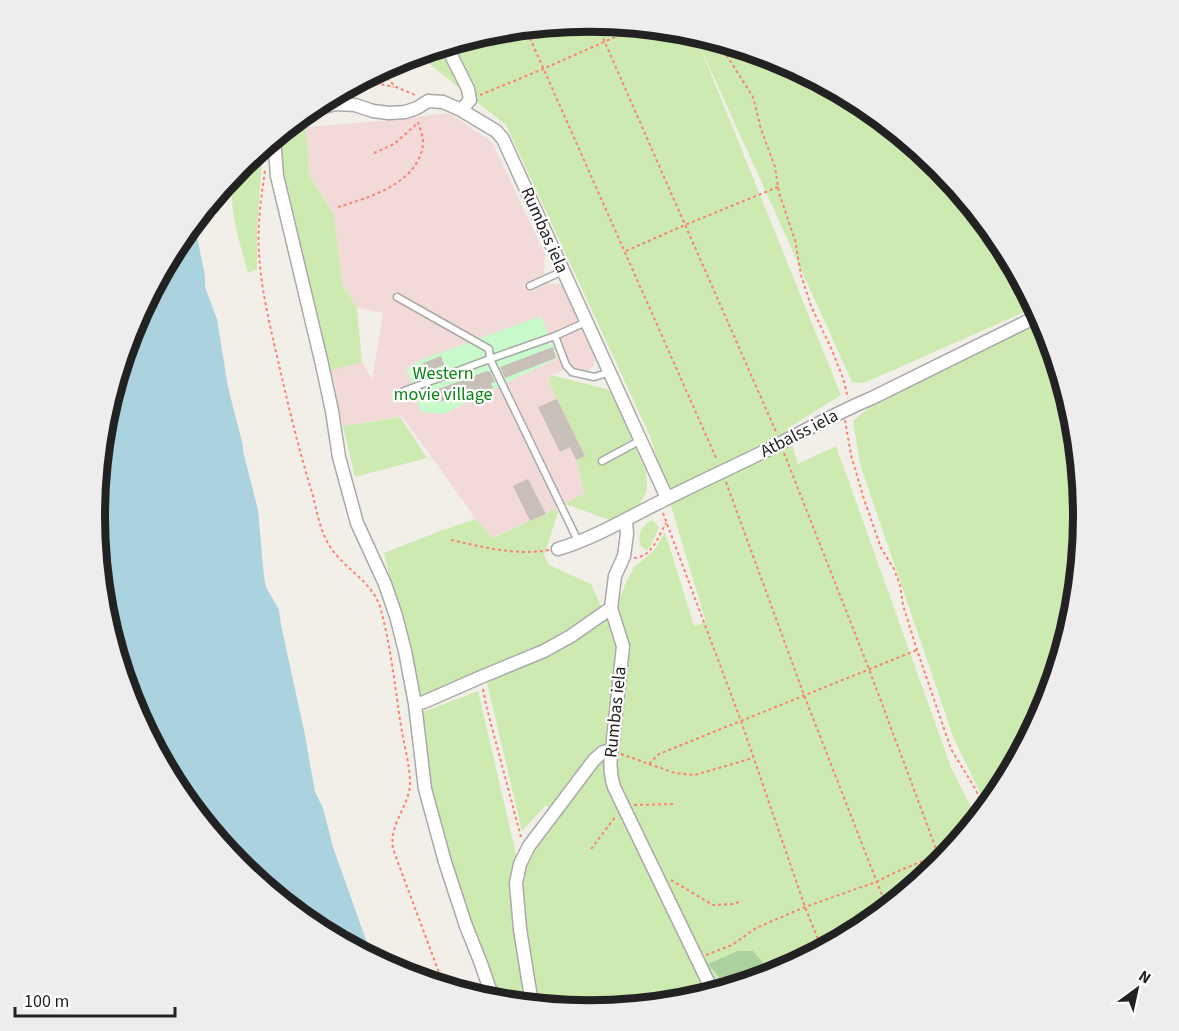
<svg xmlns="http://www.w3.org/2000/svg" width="1179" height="1031" font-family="'Source Sans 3',sans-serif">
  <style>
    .commercial { fill: #f2dad9 }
    .grass { fill: #cdebb0 }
    .forest { fill: #add19e }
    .park { fill: #c8facc }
    .water { fill: #aad3df }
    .building { fill: #c7bfb8 }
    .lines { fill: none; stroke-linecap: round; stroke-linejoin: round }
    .lane-casing { stroke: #a9a9a9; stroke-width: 9 }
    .street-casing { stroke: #a9a9a9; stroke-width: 15 }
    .path { stroke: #fa8072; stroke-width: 2; stroke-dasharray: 3 3; stroke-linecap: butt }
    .lane { stroke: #fff; stroke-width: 6 }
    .street { stroke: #fff; stroke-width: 12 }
    .labels { text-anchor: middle; stroke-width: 4.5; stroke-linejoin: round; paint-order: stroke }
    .street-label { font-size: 18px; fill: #222; stroke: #fff }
    .park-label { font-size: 18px; fill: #0c8416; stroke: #fff }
    .rim { fill: none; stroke: #222; stroke-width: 8 }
  </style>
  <rect width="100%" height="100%" fill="#f2efe9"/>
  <!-- commercial -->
  <path class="commercial" d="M449,113L492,142L545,254L544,271L550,283L564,285L595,359L594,365L588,371L572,367L551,375L549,382L585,456L576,460L585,493L565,504L556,508L546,514L491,538L476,519L402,416L343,426L329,371L362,362L372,379L383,313L357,308L342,284L334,215L309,175L306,127L380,121Z"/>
  <!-- grass -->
  <path class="grass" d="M589,21L686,31L779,59L865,105L939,166L1001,241L1036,307L864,383L852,382L698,42L841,395L787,429L798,464L836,446L951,767L977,819L939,865L864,927L778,972L686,1001L589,1010L500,1001L480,951L434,804L427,768L423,712L478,691L516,854L510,879L515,938L525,935L523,889L527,861L557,817L546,805L522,831L487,683L498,677L493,666L419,699L384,553L440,531L476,519L492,538L546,514L556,508L558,513L544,555L549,565L591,584L603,611L618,603L626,583L634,567L653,552L665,532L694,626L706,622L650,436L506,125L417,54L493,30Z
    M287,127H306L309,175L334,215L342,284L357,308L362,362L329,371L295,221L285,189L280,133Z
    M263,147L257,229V269L248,273C241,245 222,194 238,168C243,160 255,153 263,147Z
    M1044,321L1046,327L1075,419L1084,516L1074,612L1046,705L1000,791L987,807L954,739L860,464L853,421L870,407Z
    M551,375L610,390L646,471L647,491L638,506L612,521L565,504L585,493L576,460L585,456L549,382Z
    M400,417L427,458L355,477L343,426Z
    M652,520L659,527L650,548L646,550L640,545C638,532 641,527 652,520Z"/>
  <!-- forest -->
  <path class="forest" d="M738,951H753L773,974L715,992L713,991L719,977L708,964Z"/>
  <!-- park -->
  <path class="park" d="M541,316L558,358L443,414L421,412L406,369L423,359Z"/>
  <!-- water -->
  <path class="water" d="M194,222L205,276V287L217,319L228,387L243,446V451L258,510L264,577L266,587L279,610L281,625L305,735L315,792L323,808L333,847L372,957L314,926L240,865L178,790L133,704L104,612L95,515L105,419L133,326L179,240Z"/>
  <!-- building -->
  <path class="building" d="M553,347L556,358L505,378L500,367Z
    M441,356L444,365L426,372L423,363Z
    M487,371L488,372L490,371L495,382L491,383L493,388L462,400L460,394L437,403L433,391Z
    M557,399L585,456L576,460L570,447L560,452L538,407Z
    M528,479L546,514L530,521L513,486Z"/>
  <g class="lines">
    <defs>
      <path id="lane" d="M530,286L563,271
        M397,297L489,349L490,359L404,391
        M555,336L566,365L572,372L594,377L610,372
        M602,461L641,440
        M579,543L490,359L555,336L586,322"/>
      <path id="street" d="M461,110L496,131L503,139L667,498
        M307,111L336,104L355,105L373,111L389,113L405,112L417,108L428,101L443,102L461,110L470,100L468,89L446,45
        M274,138L277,176L321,360L332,411L339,457L357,523L385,584L396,616L405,651L415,704L425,789L445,862L466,926L480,961L494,1001
        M626,521L627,534L624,556L615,576L611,608L623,646L612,750C609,764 610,774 614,787L713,992
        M558,549C595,538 627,518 662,501C701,481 742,463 781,443C811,427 841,411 872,398L1040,315
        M415,704L424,702L481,677L544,651L571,636L611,608
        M532,1004L520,929L516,883L520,864L529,846L594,760L603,752L612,750"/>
    </defs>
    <!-- lane casing -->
    <use href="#lane" class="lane-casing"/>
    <!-- street casing -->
    <use href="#street" class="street-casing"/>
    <!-- path -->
    <path class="path" d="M596,22L777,434
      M525,27L717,460
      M717,40L753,97L761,129L775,167L779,193L795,240L801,275L811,306L831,348L843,378L848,398
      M378,70L396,87L415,95
      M365,77L380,84L394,87
      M480,95L543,69L640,26
      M374,153L394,144L418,123
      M265,171C261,198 257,226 259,253C261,293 273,338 282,378C291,417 301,457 313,496C316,509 319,523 324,535C337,568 372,577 381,610C391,648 395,687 401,726C404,745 410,765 410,784C409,807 389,823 393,849L444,986
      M338,207C370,197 417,184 423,145C424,138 420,129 418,122
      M626,251L685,225L778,187
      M845,420L851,455L864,499L881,548L894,569L900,585L903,605L917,650L951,749L976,790L983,811
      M784,453L869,669L941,862
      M726,482L804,695L887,908
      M663,513L741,721L805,907L822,949
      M451,540C483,547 516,556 549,550
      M634,558C652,557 658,537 666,523
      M483,689L486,705L521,837
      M621,754L649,764L659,754L917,650
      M649,764L675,773L695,775L753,758
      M634,805L676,804
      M591,849L616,816
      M671,880L713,905L733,904L742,901
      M706,955L732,945L756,928L805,907L876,882L896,872L952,849"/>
    <!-- lane -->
    <use href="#lane" class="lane"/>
    <!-- street -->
    <use href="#street" class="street"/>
  </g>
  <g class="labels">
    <!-- street labels -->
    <g class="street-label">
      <text transform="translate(545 230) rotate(66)" y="6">Rumbas iela</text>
      <text transform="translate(799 433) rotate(-27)" y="6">Atbalss iela</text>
      <text transform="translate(615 712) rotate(-84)" y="6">Rumbas iela</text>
    </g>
    <!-- park labels -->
    <g class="park-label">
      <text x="443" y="379">Western<tspan x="443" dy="21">movie village</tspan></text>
    </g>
  </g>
  <!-- crop -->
  <path d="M0 0H1179V1031H0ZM105 516a484 484 0 1 1 968 0a484 484 0 1 1-968 0Z" fill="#ededed" fill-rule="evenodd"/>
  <path class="rim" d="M105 516a484 484 0 1 1 968 0a484 484 0 1 1-968 0Z"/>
  <!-- north arrow -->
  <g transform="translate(1137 989) rotate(33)" stroke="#ffffff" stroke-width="4.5" paint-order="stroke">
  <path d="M0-4.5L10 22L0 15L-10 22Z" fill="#222222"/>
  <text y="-9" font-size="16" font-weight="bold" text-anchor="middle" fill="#222222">N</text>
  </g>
  <!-- scale -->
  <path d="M15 1007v9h160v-9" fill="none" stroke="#222222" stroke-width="3"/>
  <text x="24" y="1007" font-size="18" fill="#222222" stroke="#ffffff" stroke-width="4.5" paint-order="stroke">100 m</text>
</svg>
